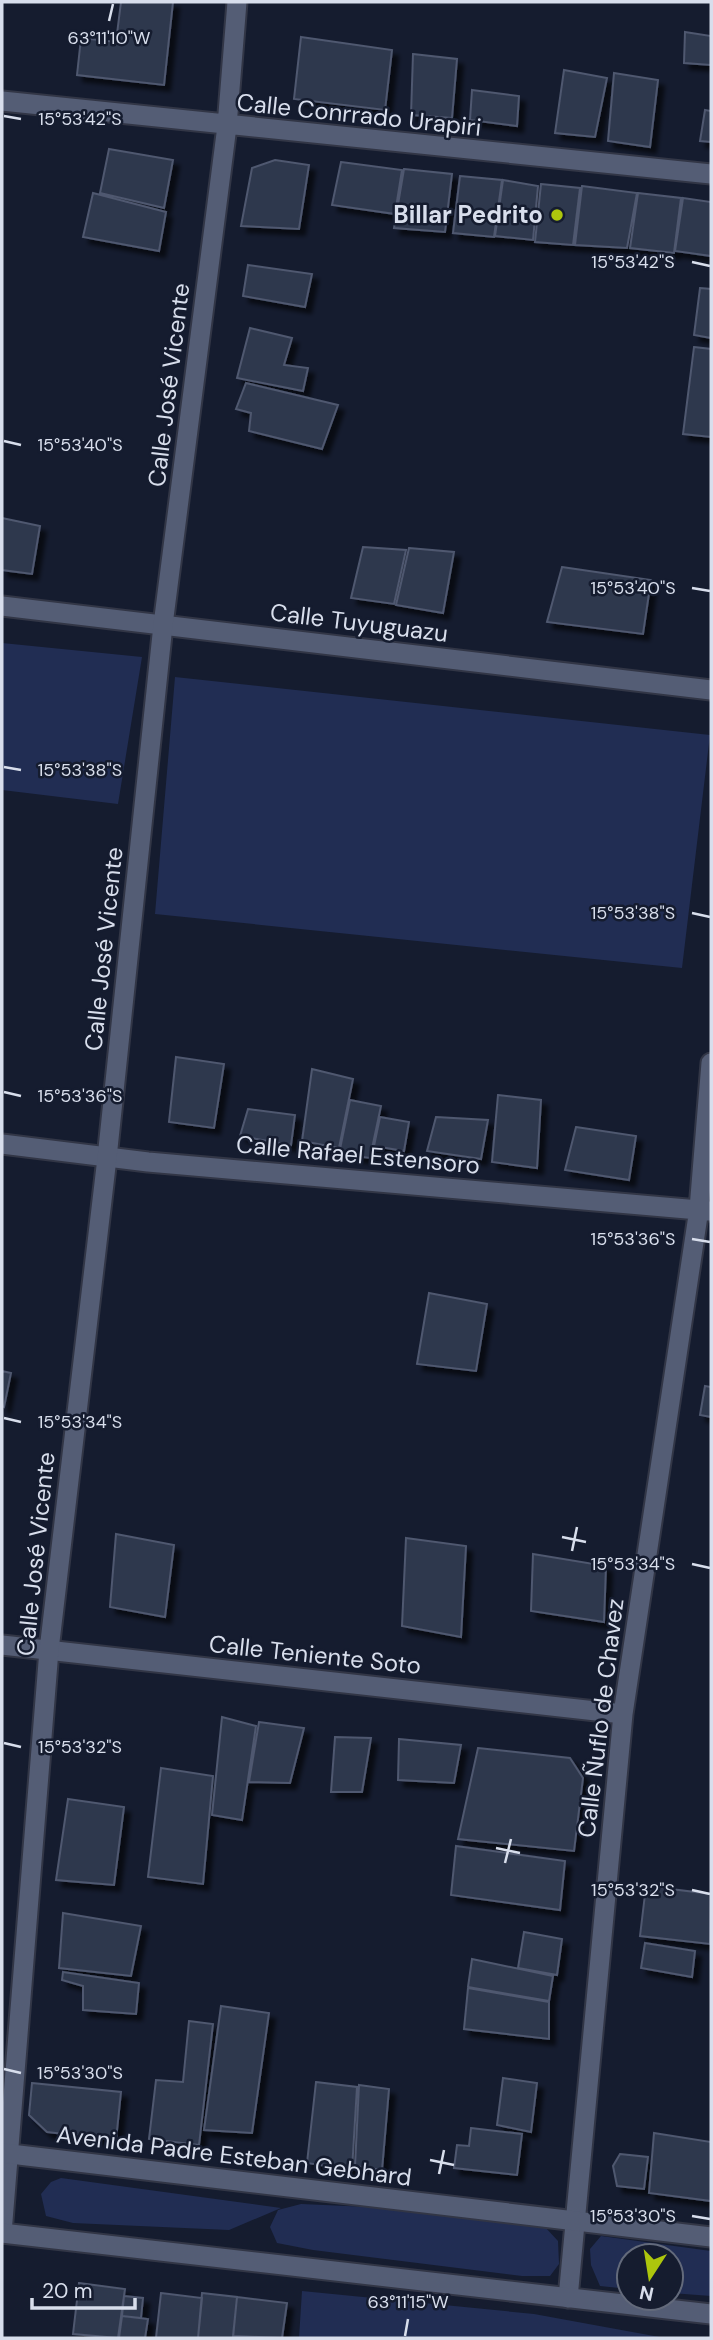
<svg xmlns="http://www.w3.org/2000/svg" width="713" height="2340" font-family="'DM Sans',sans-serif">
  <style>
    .green { fill: #212d53 }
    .building { fill: #2f384d; stroke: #4f586f; stroke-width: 2; filter: url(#shadow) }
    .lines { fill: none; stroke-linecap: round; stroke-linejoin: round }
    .minor-casing { stroke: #323646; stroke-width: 23 }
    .tertiary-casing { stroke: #323646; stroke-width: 23 }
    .secondary-casing { stroke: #323646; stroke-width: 23 }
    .minor { stroke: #545d75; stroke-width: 19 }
    .tertiary { stroke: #545d75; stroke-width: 19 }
    .secondary { stroke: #545d75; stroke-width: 19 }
    .ticks { fill: none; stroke: #d8deec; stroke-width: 2.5 }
    .poi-dot { fill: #adc60d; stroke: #151c2f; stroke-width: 2.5 }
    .labels { text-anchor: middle; stroke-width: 5; stroke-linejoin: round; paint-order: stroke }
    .street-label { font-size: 24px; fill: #d8deec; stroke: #151c2f }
    .poi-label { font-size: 24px; font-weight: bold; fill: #d8deec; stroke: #151c2f; text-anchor: end }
    .ticks-label { font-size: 18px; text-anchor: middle; fill: #d8deec; stroke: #151c2f; stroke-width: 5; stroke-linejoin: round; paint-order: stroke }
  </style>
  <defs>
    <filter id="shadow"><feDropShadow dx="6" dy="6" stdDeviation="2" flood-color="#0009"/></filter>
  </defs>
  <rect width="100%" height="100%" fill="#151c2f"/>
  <!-- green -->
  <path class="green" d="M2,643L142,657L118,804L2,790Z
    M175,677L710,735L682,968L155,914Z
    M61,2178L281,2208L229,2230L73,2223L46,2216L41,2194L51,2182Z
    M301,2204L369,2207L545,2227L558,2241L559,2264L550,2276H522L313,2250L277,2243L270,2227L278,2210Z
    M601,2236L711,2251V2296L671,2293V2256H629V2289L600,2286L591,2265L590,2249Z
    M302,2291L534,2314L665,2338H299Z"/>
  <!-- building -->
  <path class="building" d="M121,2H173L164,85L77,75L81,38L116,42Z
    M685,32L711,36V65L684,63Z
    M301,37L392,50L385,110L294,99Z
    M413,54L457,59L452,118L411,115Z
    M564,70L607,78L595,137L555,133Z
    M614,73L658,80L650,147L608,141Z
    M472,90L519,96L517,126L470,120Z
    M705,110L711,111V142L700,141Z
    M109,149L173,160L164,208L100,193Z
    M275,160L309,165L299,229L241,226L252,168Z
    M341,162L402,170L395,214L332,205Z
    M404,169L452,174L445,232L394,228Z
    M460,176L502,180L494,237L453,233Z
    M503,180L538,186L533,240L495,236Z
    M541,184L580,188L573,245L535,242Z
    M582,186L637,193L627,248L575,245Z
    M93,193L166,212L159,251L83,237Z
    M638,193L681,198L674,253L630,248Z
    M683,198L711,202V256L675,251Z
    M683,198L711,202V256L675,251Z
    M248,265L312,274L305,307L243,296Z
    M700,288L711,289V338L694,335Z
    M250,328L292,338L284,365L308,368L303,391L237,378Z
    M694,347L711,349V437L683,434Z
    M694,347L711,349V437L683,434Z
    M246,383L338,405L322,449L249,431L251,413L236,409Z
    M2,518L40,526L32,574L2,570Z
    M363,547L406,550L394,604L351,598Z
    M409,548L454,552L443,613L396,605Z
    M562,567L651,580L643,634L547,622Z
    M176,1057L224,1064L214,1128L169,1122Z
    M312,1069L353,1079L339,1148L302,1141Z
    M498,1095L541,1100L537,1168L492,1162Z
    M350,1100L381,1106L370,1158L339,1154Z
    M248,1109L295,1115L291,1145L240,1136Z
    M380,1117L409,1122L404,1151L374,1146Z
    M436,1117L488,1120L481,1159L427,1151Z
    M576,1127L636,1136L629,1180L565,1170Z
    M429,1293L487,1304L476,1371L417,1364Z
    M2,1371L11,1373L4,1407L2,1406Z
    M705,1386L711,1387V1417L700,1415Z
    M116,1534L174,1545L165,1617L110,1607Z
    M406,1538L466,1546L461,1637L402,1626Z
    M533,1554L606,1566L604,1622L531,1611Z
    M222,1717L256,1726L242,1820L212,1815Z
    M259,1722L304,1728L290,1783L249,1782Z
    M335,1737L371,1738L362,1792H331Z
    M399,1739L461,1745L454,1783L398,1780Z
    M478,1748L570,1758L583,1778L574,1851L458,1839Z
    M161,1768L213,1776L203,1884L148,1877Z
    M68,1799L124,1807L114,1885L56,1880Z
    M456,1846L565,1861L560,1910L451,1895Z
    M646,1886L711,1894L710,1944L640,1936Z
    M63,1913L141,1926L131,1976L59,1968Z
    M524,1932L562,1939L557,1975L518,1968Z
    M645,1943L695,1951L692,1977L641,1968Z
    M472,1959L553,1976L549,2001L468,1987Z
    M63,1972L139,1983L136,2014L83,2010V1986L62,1980Z
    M468,1988L549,2002V2039L464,2029Z
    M221,2006L269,2013L252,2133L204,2130Z
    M189,2021L213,2024L199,2145L149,2139L156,2080L183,2082Z
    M503,2078L537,2083L531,2132L497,2125Z
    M316,2082L357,2087L352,2170L307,2163Z
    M32,2083L121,2092L116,2140L47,2132L29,2115Z
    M359,2085L389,2089L382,2170L355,2166Z
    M471,2128L522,2134L517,2175L454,2168L457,2145L469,2146Z
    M654,2133L711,2142V2201L649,2193Z
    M620,2154L648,2157L644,2189L617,2186L613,2166Z
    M79,2283L125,2289L118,2338L73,2334Z
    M161,2293L202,2298L198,2338H156Z
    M202,2293L237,2297L233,2338H198Z
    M124,2296L143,2298L141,2318L122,2316Z
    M237,2297L287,2303L282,2338L233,2336Z
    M122,2316L148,2319L145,2338H119Z"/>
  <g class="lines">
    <defs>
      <path id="minor" d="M2,606L711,690
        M2,1144L148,1162L710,1211
        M2,1645L623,1714
        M568,2298L623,1714L699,1209L711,1063"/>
      <path id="tertiary" d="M2,101L711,174
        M2,2233L49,1650L107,1158L163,625L227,126L237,2"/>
      <path id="secondary" d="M2,2153L711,2237
        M2,2233L711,2314"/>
    </defs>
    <!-- minor casing -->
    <use href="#minor" class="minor-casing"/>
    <!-- tertiary casing -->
    <use href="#tertiary" class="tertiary-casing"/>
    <!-- secondary casing -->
    <use href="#secondary" class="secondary-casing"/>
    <!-- minor -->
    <use href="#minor" class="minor"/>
    <!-- tertiary -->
    <use href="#tertiary" class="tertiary"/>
    <!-- secondary -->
    <use href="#secondary" class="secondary"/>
  </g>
  <!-- ticks -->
  <path class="ticks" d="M109,21L113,4M4,116L21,119M692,262L710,266M4,441L21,445M692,588L710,591M4,767L21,770M692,913L710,917M4,1092L21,1096M692,1239L710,1242M4,1418L21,1422M562,1537L586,1542M572,1551L577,1527M692,1564L710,1568M4,1743L21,1747M496,1848L520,1853M505,1863L511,1839M692,1890L710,1894M4,2069L21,2073M430,2160L454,2165M439,2174L444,2150M692,2216L710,2219M405,2336L408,2319"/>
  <!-- markers -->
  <circle class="poi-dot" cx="557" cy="215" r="7"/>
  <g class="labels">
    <!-- street labels -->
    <g class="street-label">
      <text transform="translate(359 115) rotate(6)" y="8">Calle Conrrado Urapiri</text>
      <text transform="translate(169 385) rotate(-83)" y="8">Calle José Vicente</text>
      <text transform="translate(359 623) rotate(7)" y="8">Calle Tuyuguazu</text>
      <text transform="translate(104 949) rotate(-84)" y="8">Calle José Vicente</text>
      <text transform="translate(358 1155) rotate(5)" y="8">Calle Rafael Estensoro</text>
      <text transform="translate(36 1554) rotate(-84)" y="8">Calle José Vicente</text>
      <text transform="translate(315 1655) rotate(6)" y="8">Calle Teniente Soto</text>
      <text transform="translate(601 1718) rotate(-83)" y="8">Calle Ñuflo de Chavez</text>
      <text transform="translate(234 2156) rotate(7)" y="8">Avenida Padre Esteban Gebhard</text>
    </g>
    <!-- poi labels -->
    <g class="poi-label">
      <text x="543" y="223">Billar Pedrito</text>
    </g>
  </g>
  <g class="ticks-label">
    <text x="109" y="44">63°11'10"W</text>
    <text x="80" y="125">15°53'42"S</text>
    <text x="633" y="268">15°53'42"S</text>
    <text x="80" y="451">15°53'40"S</text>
    <text x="633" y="594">15°53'40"S</text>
    <text x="80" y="776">15°53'38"S</text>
    <text x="633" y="919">15°53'38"S</text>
    <text x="80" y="1102">15°53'36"S</text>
    <text x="633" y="1245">15°53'36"S</text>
    <text x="80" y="1428">15°53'34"S</text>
    <text x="633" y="1570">15°53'34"S</text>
    <text x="80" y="1753">15°53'32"S</text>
    <text x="633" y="1896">15°53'32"S</text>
    <text x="80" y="2079">15°53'30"S</text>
    <text x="633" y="2222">15°53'30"S</text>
    <text x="408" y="2308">63°11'15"W</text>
  </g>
  <!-- border -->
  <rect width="713" height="2340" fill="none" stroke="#d8deec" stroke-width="7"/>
  <!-- north arrow -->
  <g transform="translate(650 2277) rotate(192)"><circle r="33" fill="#151c2f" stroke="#636a7b" stroke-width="2"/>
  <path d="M0-5L12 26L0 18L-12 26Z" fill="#adc60d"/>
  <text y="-10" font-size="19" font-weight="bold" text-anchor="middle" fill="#d8deec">N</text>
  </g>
  <!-- scale -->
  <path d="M32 2298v10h103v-10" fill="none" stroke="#d8deec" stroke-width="3.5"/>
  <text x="42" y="2298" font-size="21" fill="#d8deec" stroke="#151c2f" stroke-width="5" paint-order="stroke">20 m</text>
</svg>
